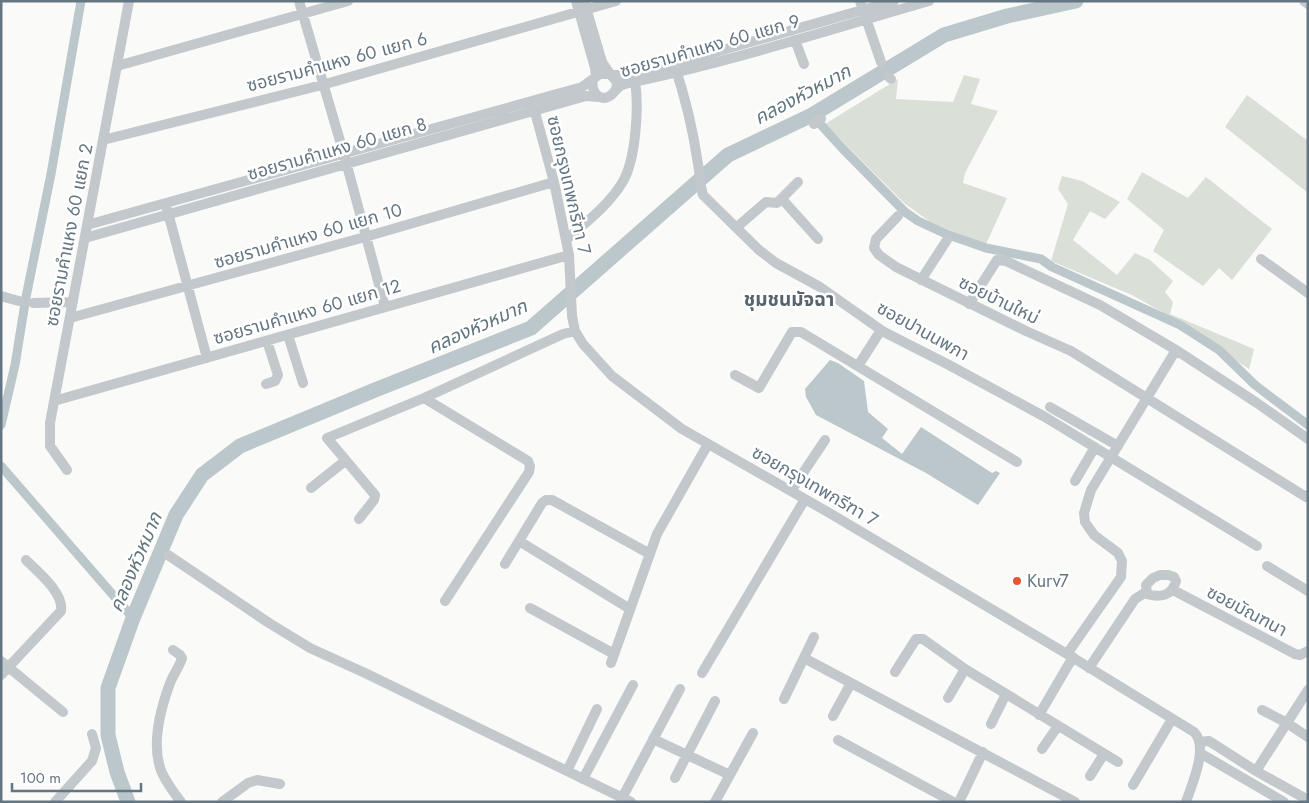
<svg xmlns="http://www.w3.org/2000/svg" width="1309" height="803" font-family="Jost,'Noto Sans Thai',sans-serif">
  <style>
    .green { fill: #dadfd7 }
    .water { fill: #bbc7cb }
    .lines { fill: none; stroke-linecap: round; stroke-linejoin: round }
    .canal { stroke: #bbc7cb; stroke-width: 9 }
    .river { stroke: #bbc7cb; stroke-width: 15 }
    .minor { stroke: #c3c8cc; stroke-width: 10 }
    .poi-dot { fill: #e4572e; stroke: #fff; stroke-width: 2 }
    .labels { text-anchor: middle; stroke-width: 5; stroke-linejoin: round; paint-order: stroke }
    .street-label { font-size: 18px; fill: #657683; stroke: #fff }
    .poi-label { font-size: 18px; fill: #657683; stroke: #fff; text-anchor: start }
    .water-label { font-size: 19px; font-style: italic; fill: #60757c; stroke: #fff }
    .neighbourhood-label { font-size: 19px; font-weight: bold; fill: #57646e; stroke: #fff }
  </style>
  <rect width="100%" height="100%" fill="#fafaf8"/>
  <!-- green -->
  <path class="green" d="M964,75L980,79L971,104L998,111L965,173L963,183L1007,198L986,244L933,224L904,203L825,124L898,79L896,99L953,102Z
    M1247,95L1308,141V193L1225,127Z
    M1142,172L1188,198L1206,177L1272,229L1232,280L1219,268L1203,286L1153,251L1164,230L1127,199Z
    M1062,176L1082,181L1120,202L1105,219L1090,211L1073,240L1117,275L1135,253L1150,260L1173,281L1165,292L1173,302L1170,314L1254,349L1249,369L1174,319L1132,295L1051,261L1068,204L1058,189Z"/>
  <!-- water -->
  <path class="water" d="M830,360L838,363L864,381L868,412L888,429L882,438L902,454L921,427L992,473L996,471L1000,473L978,505L926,473L816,415L806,397L805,389Z"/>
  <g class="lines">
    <!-- canal -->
    <path class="canal" d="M812,115L842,148L905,212L918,221L946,234L986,248L1041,259L1052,267L1180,325L1219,350L1255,385L1308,425
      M1,425L15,365L26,297L51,174L81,1
      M1,466L133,618"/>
    <!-- river -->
    <path class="river" d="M128,802L117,772L108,735V688L133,618L176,515L202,475L240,446L375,390L531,328L728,155L812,115L944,35L1007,16L1076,1"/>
    <!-- minor -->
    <path class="minor" d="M299,1L345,158L385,307
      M576,1L595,68L596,76
      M584,1L602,62L610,74
      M860,1L881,62
      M1304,1L1308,4
      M795,40L804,64
      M674,64C685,96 693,130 698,164C700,175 700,185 703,195L759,250L776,263L820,287L884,332L949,365L1045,417L1257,546
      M117,66L348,1
      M612,75H624L677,63L894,1
      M889,77L891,79
      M616,90L617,82L610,74H600L593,79C591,88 595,98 605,98C613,97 614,90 620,86C625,83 632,82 638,81C736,60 832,29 929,1
      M532,101L554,182L569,255L572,316L575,331L583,344L612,376L682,429L826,511L1067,654L1194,732C1209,747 1192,784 1186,802
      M814,124L821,119
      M103,140L322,85L616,1
      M782,199L818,239
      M167,209L207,358
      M898,216L876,239L874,248L879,255L896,267L1026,331L1071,351L1306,497L1308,495
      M87,225L582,87L593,79
      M737,227L766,202L777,203L798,182
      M85,238L586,96L599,97
      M566,240C586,222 608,206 622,183C636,161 639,107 635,81
      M1261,259L1308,293
      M921,280L947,240
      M1,296L19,301
      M33,303L73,302
      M969,304L997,260L1006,261L1100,305L1176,350L1257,403L1308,439
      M70,318L365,237L554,182
      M288,335L303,383
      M858,366L881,330
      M735,375L759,388L792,332H801L1017,462
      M266,384L275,381L278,375L267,341
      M424,398L563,334L575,331
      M54,401L569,255
      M1050,407L1118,446
      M67,470L50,446V423L129,1
      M1075,481L1095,447
      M311,488L345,461
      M791,491L825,440
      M359,519L374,500L375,495L327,438L424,398L528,461L530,466L529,472L445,601
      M519,541L630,609
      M168,555L269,623L310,648L365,673L631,802
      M505,564L542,503L546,500H552L650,554
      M1267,566L1308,591
      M1160,575H1168L1174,577L1176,581C1172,596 1160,598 1147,594L1146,585L1153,578Z
      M1173,590L1295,654L1300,655L1308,651
      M530,608L614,654
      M173,650L180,655L182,658C179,668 172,676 169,686C160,711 151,747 162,773C167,783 174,793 181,802
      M1067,654L1121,577L1122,561L1118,553L1094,535L1085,522L1084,513L1091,490L1176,350
      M804,658L1075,802
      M1,661L63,712
      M611,663L657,534L708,444
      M1089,668L1135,599L1146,592
      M895,672L916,639H923L965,669L1118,762
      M702,673L805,499
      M1,675L61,611C64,593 38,572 26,560
      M948,698L965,669
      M784,699L814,637
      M1262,710L1287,723L1308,737
      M1039,715L1073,657
      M833,716L851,683
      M991,724L1006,694
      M653,739L730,775
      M838,740L953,802
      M1200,742L1209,741L1256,771L1308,800
      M1042,749L1058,726
      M1200,753L1284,802
      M567,771L597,709
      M1256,771L1308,690
      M1090,776L1104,754
      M675,778L715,701
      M583,779L633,685
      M1133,785L1172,719
      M622,798L680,689
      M55,802L92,761L96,748L92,734
      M222,802L248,783L257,780L280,784
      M715,802L753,733
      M959,802L983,752"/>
  </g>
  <!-- markers -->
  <circle class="poi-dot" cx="1017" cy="581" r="5"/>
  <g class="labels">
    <!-- street labels -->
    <g class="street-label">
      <text transform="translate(710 46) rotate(-16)" y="6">ซอยรามคำแหง 60 แยก 9</text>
      <text transform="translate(337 62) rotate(-15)" y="6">ซอยรามคำแหง 60 แยก 6</text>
      <text transform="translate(337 149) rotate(-16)" y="6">ซอยรามคำแหง 60 แยก 8</text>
      <text transform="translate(569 185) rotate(77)" y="6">ซอยกรุงเทพกรีฑา 7</text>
      <text transform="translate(69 235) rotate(-79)" y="6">ซอยรามคำแหง 60 แยก 2</text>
      <text transform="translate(308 236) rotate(-16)" y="6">ซอยรามคำแหง 60 แยก 10</text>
      <text transform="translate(999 300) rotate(26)" y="6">ซอยบ้านใหม่</text>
      <text transform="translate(307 312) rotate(-16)" y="6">ซอยรามคำแหง 60 แยก 12</text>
      <text transform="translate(923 331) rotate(29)" y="6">ซอยปานนพภา</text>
      <text transform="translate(815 486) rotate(30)" y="6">ซอยกรุงเทพกรีฑา 7</text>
      <text transform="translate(1247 611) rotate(28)" y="6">ซอยมัณฑนา</text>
    </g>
    <!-- poi labels -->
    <g class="poi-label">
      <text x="1027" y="587">Kurv7</text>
    </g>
    <!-- water labels -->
    <g class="water-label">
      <text transform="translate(802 94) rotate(-28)" y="7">คลองหัวหมาก</text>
      <text transform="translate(477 326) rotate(-24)" y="7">คลองหัวหมาก</text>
      <text transform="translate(135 562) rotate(-67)" y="7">คลองหัวหมาก</text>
    </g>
    <!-- neighbourhood labels -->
    <g class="neighbourhood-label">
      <text x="789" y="306">ชุมชนมัจฉา</text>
    </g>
  </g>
  <!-- border -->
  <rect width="1309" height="803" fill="none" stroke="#657683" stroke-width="5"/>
  <!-- scale -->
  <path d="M12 783v8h129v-8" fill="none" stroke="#657683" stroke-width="2.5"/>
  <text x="20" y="783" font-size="15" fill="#657683" stroke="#ffffff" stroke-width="4" paint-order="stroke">100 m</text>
</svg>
